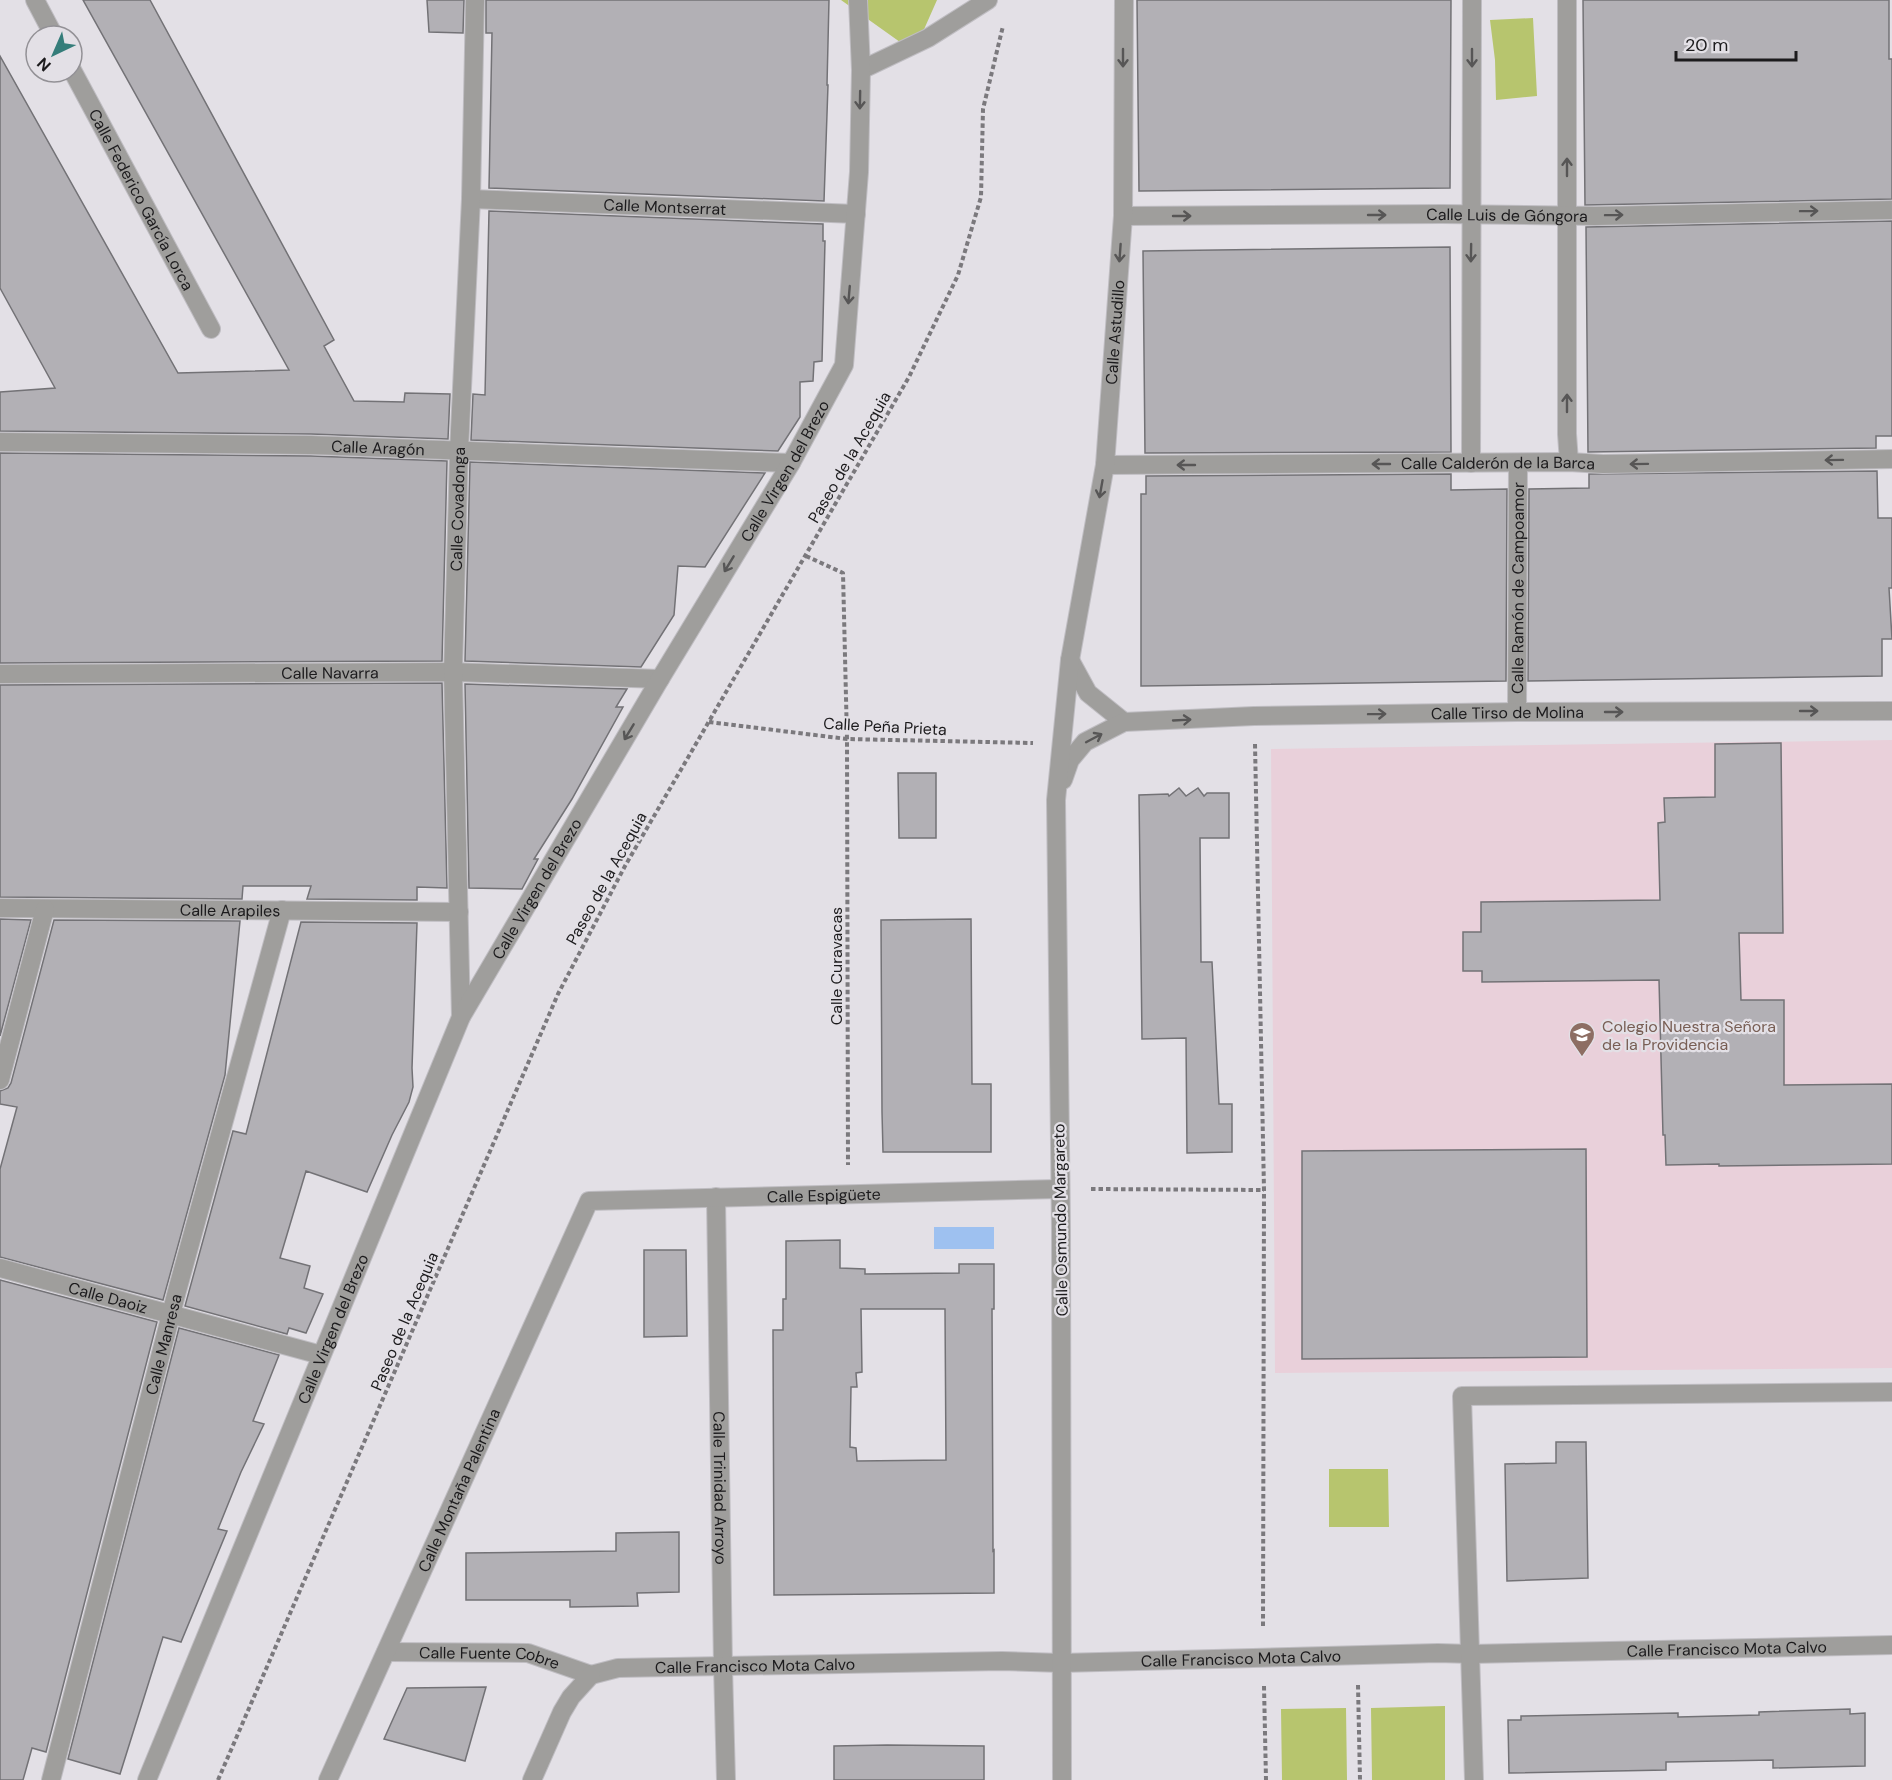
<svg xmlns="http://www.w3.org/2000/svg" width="1892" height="1780" font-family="'DM Sans',sans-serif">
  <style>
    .education { fill: #e9d0da }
    .green { fill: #b7c56e }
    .water { fill: #9ec1f0 }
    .building { fill: #b2b0b5; stroke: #737276; stroke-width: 1.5; fill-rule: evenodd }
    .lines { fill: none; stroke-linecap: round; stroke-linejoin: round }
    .minor-casing { stroke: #bfbdc2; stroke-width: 20 }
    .path { stroke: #7b797d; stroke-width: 4; stroke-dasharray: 4.5 3; stroke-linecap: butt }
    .minor { stroke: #9f9e9c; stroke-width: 18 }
    .oneway { stroke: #575656 }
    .labels { text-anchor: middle; stroke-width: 4.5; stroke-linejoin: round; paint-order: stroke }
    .street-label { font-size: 16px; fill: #1c1b1d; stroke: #e3e0e6 }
    .education-label { font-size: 16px; fill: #785e54; stroke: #e3e0e6; text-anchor: start }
  </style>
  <rect width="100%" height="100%" fill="#e3e0e6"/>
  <!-- education -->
  <path class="education" d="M1892,740V1368L1275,1373L1271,749Z"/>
  <!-- green -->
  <path class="green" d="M841,0H937L914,52Z
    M1533,18L1537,96L1496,100L1495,60L1490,20Z
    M1329,1469H1388L1389,1527H1329Z
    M1445,1706V1780H1372L1371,1708Z
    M1346,1708L1347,1780H1282L1281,1709Z"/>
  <!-- water -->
  <path class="water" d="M934,1227H994V1249H934Z"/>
  <!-- building -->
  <path class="building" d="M83,0H150L334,340L324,346L354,401L404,402L405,393L450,394L448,439L311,434L0,431V392L55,388L0,288V56L178,373L289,370Z
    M427,0H464L463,33L429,32Z
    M486,0H829L827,85H828L824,201L489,188L492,33H486Z
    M1137,0H1451L1450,188L1139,191Z
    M1583,0H1889V59H1892V199L1585,205Z
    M489,211L823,224V241H825L822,361L814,362L813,381L800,382V417L778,451L471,440L473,394L485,395Z
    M1892,221V436H1876V448L1588,452L1586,227Z
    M1450,247L1451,452L1145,453L1143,251Z
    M0,453L311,456L447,461L442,661L0,663Z
    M470,462L765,473L705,567L678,566L674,615L641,667L465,661Z
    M1877,471L1878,518H1892V588H1889L1892,639H1882V676L1528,681L1529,489L1589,488V474Z
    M1451,474V490L1507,489L1506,681L1141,686V494H1146V476Z
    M442,683L447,888L417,887V900L307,899L311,886H243L242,899L0,897V685Z
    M465,684L627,689L616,707H623L572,799L534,859H538L522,889L469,888Z
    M1781,743L1783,933H1739L1741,1000H1784V1085L1892,1084V1164L1719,1166V1164L1666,1165L1665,1135H1663L1659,980L1482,982V971H1463V932H1481V902L1660,900L1658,823L1665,822L1664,798L1715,797V744Z
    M898,773H936V838H899Z
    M1179,788L1186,796L1198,788L1204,796L1207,793H1229V838H1200L1201,962H1212L1219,1104H1232V1152L1187,1153L1186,1038L1142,1039L1139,795L1168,794L1169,796Z
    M0,919L31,920L0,1036Z
    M971,919L972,1084H991V1152H883L882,1112L881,920Z
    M54,920L240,921L225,1075L163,1300L0,1257V1169L17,1107L0,1104V1091L8,1088L11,1083Z
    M301,922L417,923L412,1068L413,1087L409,1102L392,1135L367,1192L306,1171L280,1258L310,1266L304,1288L323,1294L306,1333L289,1328L287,1334L185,1306L233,1131L246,1134Z
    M1586,1149L1587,1357L1302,1359V1151Z
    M840,1240V1268L865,1269V1274L959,1273V1264H994V1309H992L993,1551L994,1550V1593L774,1595L773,1330H783V1299H786V1241ZM861,1309H945L946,1460L857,1461L856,1448L850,1447L851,1387H857L856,1373L862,1372Z
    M644,1250H686L687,1336L644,1337Z
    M0,1280L157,1322L46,1752L32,1748L23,1780H0Z
    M179,1328L279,1355L253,1421L264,1424L241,1472L218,1529L227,1531L181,1642L163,1637L120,1774L68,1759Z
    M1556,1442H1586L1588,1578L1507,1581L1505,1464L1556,1463Z
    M679,1532V1592L637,1593L638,1606L570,1607V1600H466V1553L616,1551V1533Z
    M486,1687L465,1761L384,1739L407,1688Z
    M1850,1709V1714L1865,1713V1766L1773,1768V1760L1666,1762V1770L1509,1773L1508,1720H1521V1716L1678,1713V1717L1759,1715V1712Z
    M887,1745L984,1746V1780H834V1746Z"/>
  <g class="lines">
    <defs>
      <g id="minor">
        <path d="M35,0L54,36"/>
        <path d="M1567,0V434L1569,462"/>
        <path id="s1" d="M72,70L211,329"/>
        <path d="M861,70L928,38L988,0"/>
        <path id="s2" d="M471,199L856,214"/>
        <path id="s3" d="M1123,216L1442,214L1595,216L1892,210"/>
        <path id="s4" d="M0,442L311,445L791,463"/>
        <path d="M1471,463L1472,0"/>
        <path id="s5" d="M1105,465L1569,462L1603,464L1892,459"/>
        <path d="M1070,660L1088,693L1124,722"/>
        <path id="s6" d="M0,674L453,672L660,679"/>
        <path id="s7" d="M1517,712L1518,463"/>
        <path id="s8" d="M1063,780L1070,760L1085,742L1124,722L1254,716L1517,712L1892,711"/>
        <path id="s9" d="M0,908L459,912"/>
        <path id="s10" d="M461,1017L453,672L459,451L471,199L475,0"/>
        <path d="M0,1080L45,909"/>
        <path id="s11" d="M716,1197L723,1667L726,1780"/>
        <path id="s12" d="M0,1268L321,1355"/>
        <path id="s13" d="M386,1652L528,1653L591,1675"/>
        <path id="s14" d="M591,1675L618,1668L1002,1661L1061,1663L1438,1653L1471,1654L1892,1645"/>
        <path id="s15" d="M51,1780L177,1291L282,910"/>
        <path id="s16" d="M147,1780L461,1017L660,679L791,463L844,365L859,172L861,70L858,0"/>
        <path id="s17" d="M328,1780L589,1201L1059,1189"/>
        <path d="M532,1780L562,1712L571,1697L591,1675"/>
        <path id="s18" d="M1062,1780L1061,1230L1056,800L1070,660L1105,465L1123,216L1124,0"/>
        <path d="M1474,1780L1462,1396L1892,1392"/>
      </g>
    </defs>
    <!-- minor casing -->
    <use href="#minor" class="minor-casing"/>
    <!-- path -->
    <path class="path" d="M806,556L843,573L847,739L848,1165
      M709,722L847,739L1033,743
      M1255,744L1264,1190L1263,1628
      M1091,1189L1264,1190
      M1358,1685L1360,1780
      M1264,1686L1266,1780
      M218,1780L558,994L625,866L909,377L958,275L981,197L983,109L1003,26"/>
    <!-- minor -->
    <use href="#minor" class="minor"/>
  </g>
  <!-- one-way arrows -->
  <defs><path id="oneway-shaft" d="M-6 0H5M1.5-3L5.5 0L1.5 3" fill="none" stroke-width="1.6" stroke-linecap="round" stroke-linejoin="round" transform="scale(1.5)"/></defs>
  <g class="oneway">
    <use href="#oneway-shaft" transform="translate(1123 58) rotate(90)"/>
    <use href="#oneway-shaft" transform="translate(1472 58) rotate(90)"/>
    <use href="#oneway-shaft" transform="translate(860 100) rotate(91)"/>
    <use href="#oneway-shaft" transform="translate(1567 167) rotate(-90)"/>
    <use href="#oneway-shaft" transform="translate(1809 211) rotate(-1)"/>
    <use href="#oneway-shaft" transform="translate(1377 215)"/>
    <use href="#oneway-shaft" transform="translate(1614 215) rotate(-1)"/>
    <use href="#oneway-shaft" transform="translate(1182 216)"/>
    <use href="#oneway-shaft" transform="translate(1120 253) rotate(94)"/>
    <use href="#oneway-shaft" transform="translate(1471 253) rotate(91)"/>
    <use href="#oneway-shaft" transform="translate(849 295) rotate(95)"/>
    <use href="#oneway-shaft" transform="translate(1567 403) rotate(-90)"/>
    <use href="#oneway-shaft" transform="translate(1834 460) rotate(179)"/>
    <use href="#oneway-shaft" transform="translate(1381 464) rotate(180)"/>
    <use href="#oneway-shaft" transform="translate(1639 464) rotate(179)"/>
    <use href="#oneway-shaft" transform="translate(1186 465) rotate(180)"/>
    <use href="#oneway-shaft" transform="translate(1101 489) rotate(100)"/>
    <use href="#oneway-shaft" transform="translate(729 564) rotate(121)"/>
    <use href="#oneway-shaft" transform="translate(1809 711)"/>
    <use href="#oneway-shaft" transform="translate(1614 712)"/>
    <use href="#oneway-shaft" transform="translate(1377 714) rotate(-1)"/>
    <use href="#oneway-shaft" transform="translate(1182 720) rotate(-3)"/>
    <use href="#oneway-shaft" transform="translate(629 732) rotate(121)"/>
    <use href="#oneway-shaft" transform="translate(1094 738) rotate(-28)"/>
  </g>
  <!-- icons -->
  <defs>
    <symbol id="school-pin" viewBox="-11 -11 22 30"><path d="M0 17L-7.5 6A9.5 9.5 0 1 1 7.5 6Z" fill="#8d6e63" stroke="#e3e0e6"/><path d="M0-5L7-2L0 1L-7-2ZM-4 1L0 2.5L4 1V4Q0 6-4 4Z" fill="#fff"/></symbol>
  </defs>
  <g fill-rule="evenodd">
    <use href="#school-pin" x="1567" y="1020" width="30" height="40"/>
  </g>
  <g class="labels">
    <!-- street labels -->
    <g class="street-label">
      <text dy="6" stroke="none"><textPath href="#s1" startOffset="147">Calle Federico García Lorca</textPath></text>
      <text dy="6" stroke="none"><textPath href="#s2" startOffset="194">Calle Montserrat</textPath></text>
      <text dy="6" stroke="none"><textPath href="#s3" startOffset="384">Calle Luis de Góngora</textPath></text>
      <text dy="6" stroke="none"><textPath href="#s18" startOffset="1452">Calle Astudillo</textPath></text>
      <text dy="6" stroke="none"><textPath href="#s4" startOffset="378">Calle Aragón</textPath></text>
      <text transform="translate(849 457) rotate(-60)" y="6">Paseo de la Acequia</text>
      <text dy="6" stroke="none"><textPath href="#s5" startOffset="393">Calle Calderón de la Barca</textPath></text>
      <text dy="6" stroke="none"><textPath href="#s16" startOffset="1460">Calle Virgen del Brezo</textPath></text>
      <text dy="6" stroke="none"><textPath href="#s10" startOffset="508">Calle Covadonga</textPath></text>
      <text dy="6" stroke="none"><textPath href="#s7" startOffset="124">Calle Ramón de Campoamor</textPath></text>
      <text dy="6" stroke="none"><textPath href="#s6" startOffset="330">Calle Navarra</textPath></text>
      <text dy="6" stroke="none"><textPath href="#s8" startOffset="472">Calle Tirso de Molina</textPath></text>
      <text transform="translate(885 726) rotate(3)" y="6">Calle Peña Prieta</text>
      <text transform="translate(606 878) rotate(-61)" y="6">Paseo de la Acequia</text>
      <text dy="6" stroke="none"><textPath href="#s16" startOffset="974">Calle Virgen del Brezo</textPath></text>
      <text dy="6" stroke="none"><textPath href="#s9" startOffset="230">Calle Arapiles</textPath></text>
      <text transform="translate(836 966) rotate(-90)" y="6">Calle Curavacas</text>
      <text dy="6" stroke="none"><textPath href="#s17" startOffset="870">Calle Espigüete</textPath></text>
      <text transform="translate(1060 1220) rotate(-91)" y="6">Calle Osmundo Margareto</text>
      <text dy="6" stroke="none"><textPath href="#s12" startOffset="112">Calle Daoiz</textPath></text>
      <text transform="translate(404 1321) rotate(-67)" y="6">Paseo de la Acequia</text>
      <text dy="6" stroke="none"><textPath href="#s16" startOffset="488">Calle Virgen del Brezo</textPath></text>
      <text dy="6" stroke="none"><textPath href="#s15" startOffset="450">Calle Manresa</textPath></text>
      <text dy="6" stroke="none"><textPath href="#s11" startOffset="291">Calle Trinidad Arroyo</textPath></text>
      <text dy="6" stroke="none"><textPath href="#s17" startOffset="318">Calle Montaña Palentina</textPath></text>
      <text dy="6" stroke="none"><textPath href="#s14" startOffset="1137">Calle Francisco Mota Calvo</textPath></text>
      <text dy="6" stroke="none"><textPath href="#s14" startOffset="651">Calle Francisco Mota Calvo</textPath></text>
      <text dy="6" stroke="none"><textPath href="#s13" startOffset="104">Calle Fuente Cobre</textPath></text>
      <text dy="6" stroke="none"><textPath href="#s14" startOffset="165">Calle Francisco Mota Calvo</textPath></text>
    </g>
    <!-- education labels -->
    <g class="education-label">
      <text x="1602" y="1032">Colegio Nuestra Señora<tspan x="1602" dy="18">de la Providencia</tspan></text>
    </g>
  </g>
  <!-- north arrow -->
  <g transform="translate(54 54) rotate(224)"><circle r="28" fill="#e3e0e6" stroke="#939196" stroke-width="1.5"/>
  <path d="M0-4.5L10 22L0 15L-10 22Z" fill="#357d7a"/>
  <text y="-9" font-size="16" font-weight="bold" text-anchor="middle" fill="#1c1b1d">N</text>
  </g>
  <!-- scale -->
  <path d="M1676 51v9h120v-9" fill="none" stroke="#1c1b1d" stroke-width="3"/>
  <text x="1685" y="51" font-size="18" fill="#1c1b1d" stroke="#e3e0e6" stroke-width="4.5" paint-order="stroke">20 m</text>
</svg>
